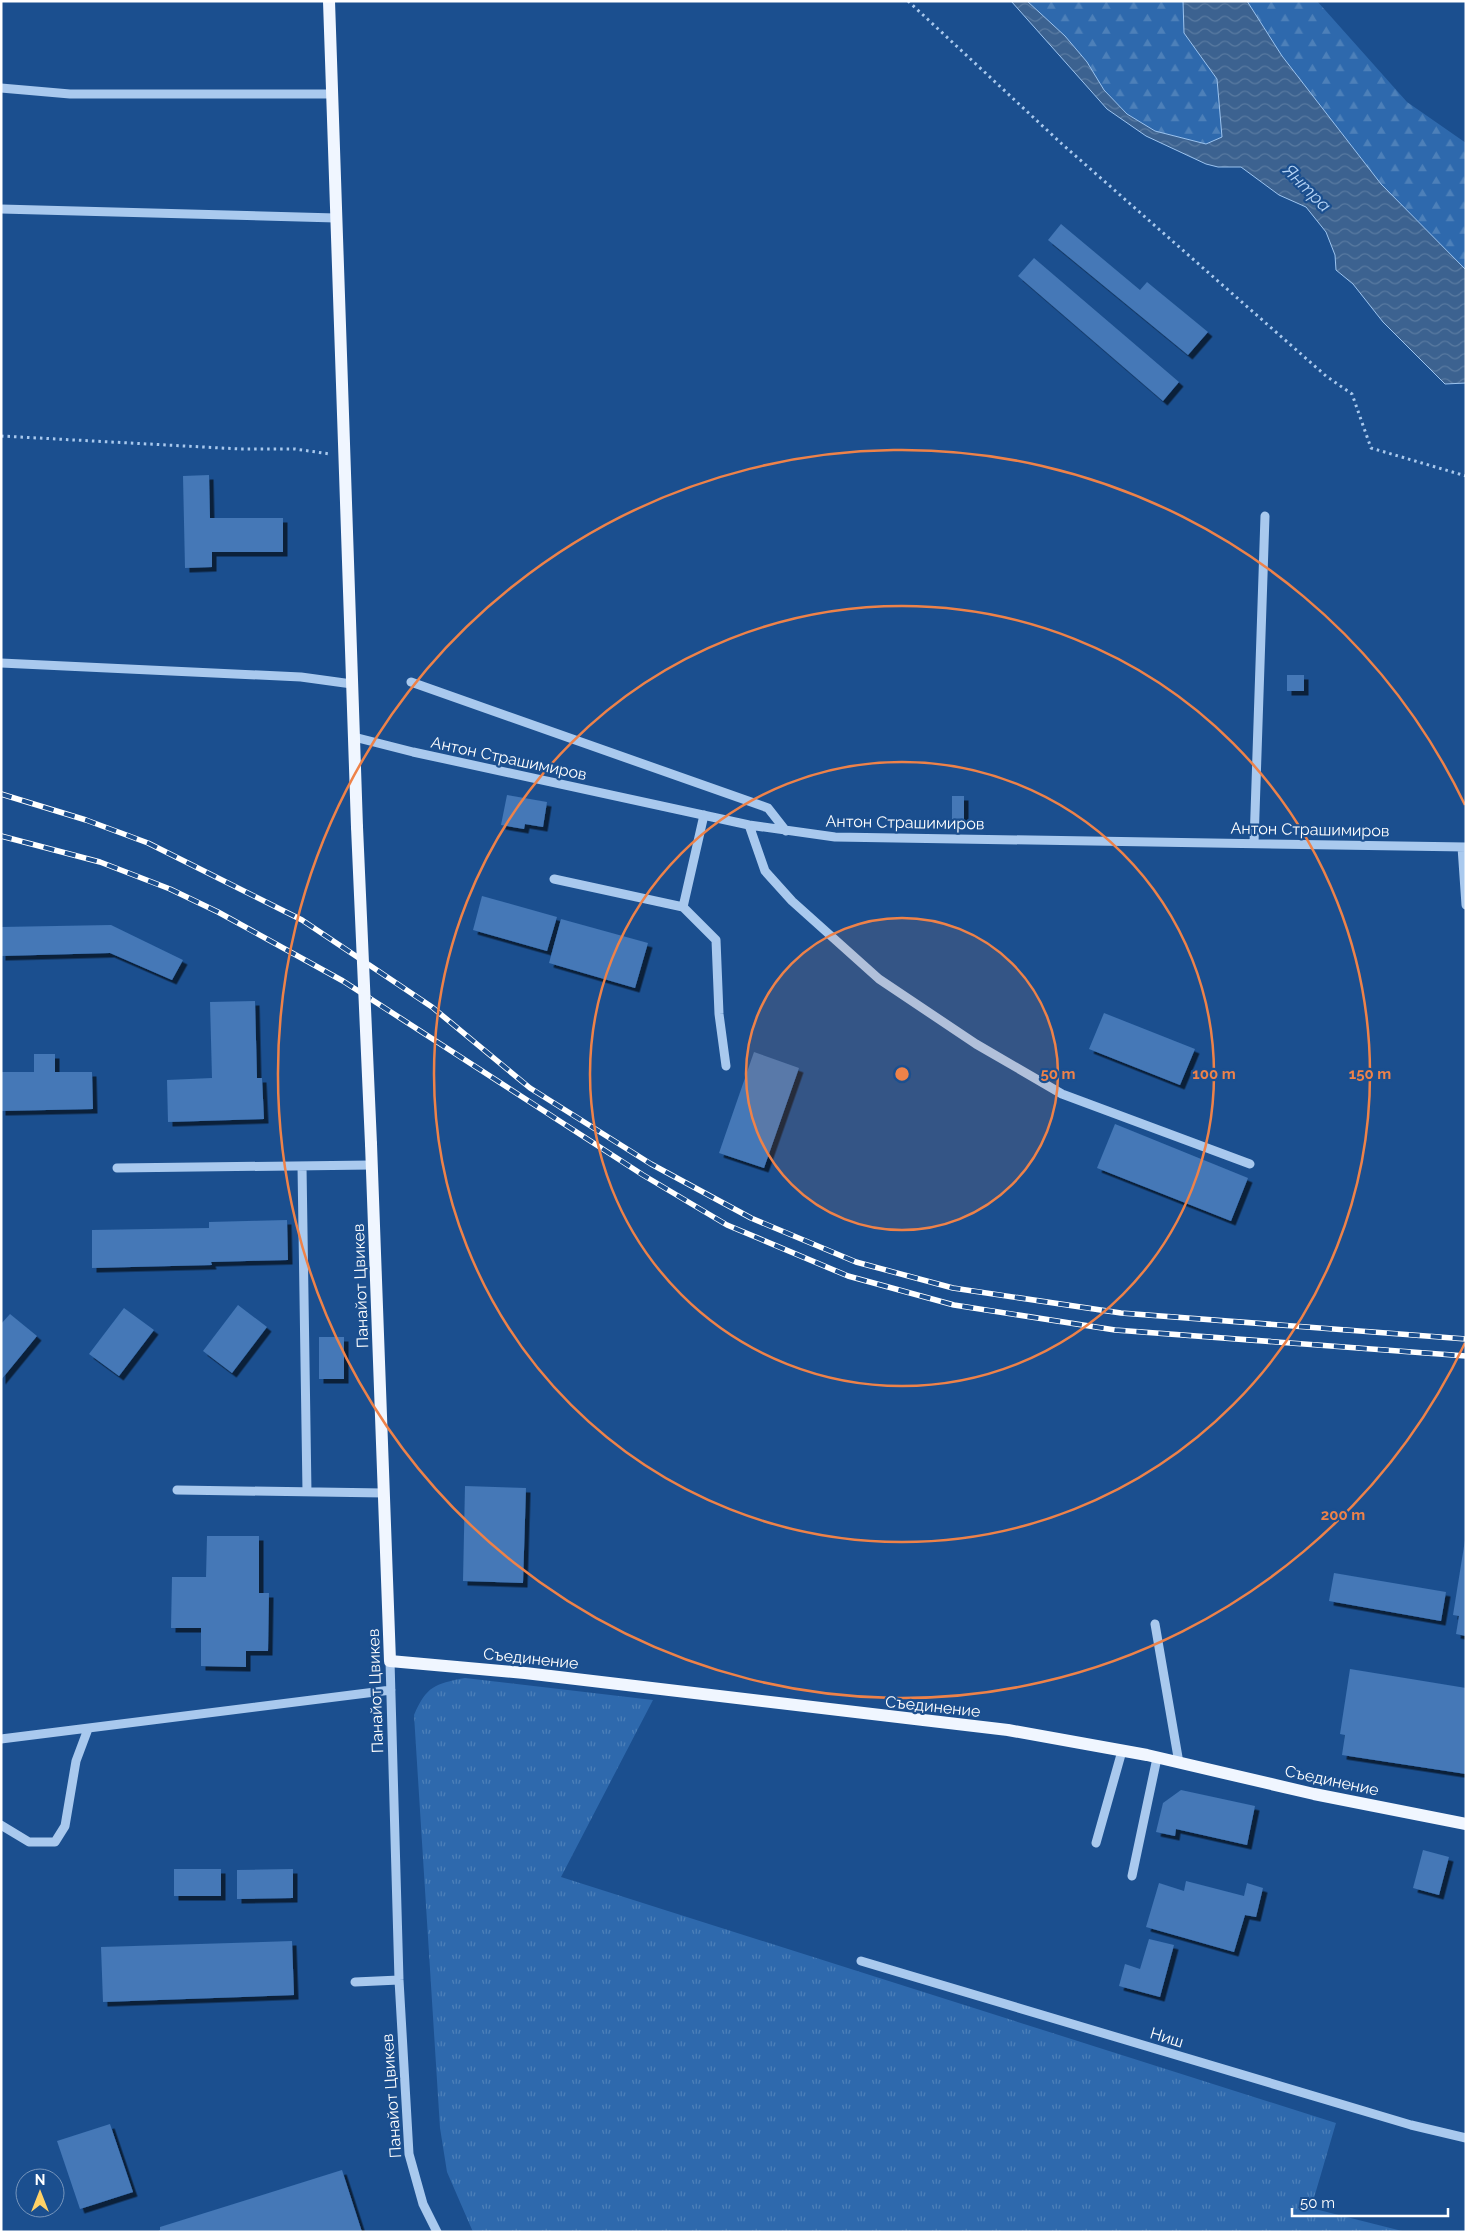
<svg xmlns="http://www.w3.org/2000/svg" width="1467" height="2233" font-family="Raleway,sans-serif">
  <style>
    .grass { fill: url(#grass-tufts) }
    .forest { fill: url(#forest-firs) }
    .water { fill: url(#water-waves); stroke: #9cc4f0 }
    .building { fill: #4478b7; filter: url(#shadow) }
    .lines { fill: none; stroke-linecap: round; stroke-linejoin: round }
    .path { stroke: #a9c9ee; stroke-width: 3; stroke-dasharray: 2.5 4; stroke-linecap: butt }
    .minor { stroke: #a9c9ee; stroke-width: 9 }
    .major { stroke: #f0f6ff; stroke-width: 12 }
    .rail-casing { stroke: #fff; stroke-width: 5.5 }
    .rail { stroke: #1b4f8f; stroke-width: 4; stroke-dasharray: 11; stroke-linecap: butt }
    .major-bridge { stroke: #f0f6ff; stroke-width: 12 }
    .ring { fill: none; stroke: #ee8249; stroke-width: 2.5 }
    .labels { text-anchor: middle; stroke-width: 4.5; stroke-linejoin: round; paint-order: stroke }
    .street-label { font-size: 16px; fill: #fff; stroke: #1b4f8f }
    .water-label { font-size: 18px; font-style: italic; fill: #b5d3f5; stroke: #1b4f8f }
    .centre { fill: #ee8249; stroke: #1b4f8f; stroke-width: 2.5 }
    .ring-label { font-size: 15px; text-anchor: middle; font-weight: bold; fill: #ee8249; stroke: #1b4f8f; stroke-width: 4.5; stroke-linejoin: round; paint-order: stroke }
  </style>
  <defs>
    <pattern id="grass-tufts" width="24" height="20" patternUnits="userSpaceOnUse" patternTransform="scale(1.25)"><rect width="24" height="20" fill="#2e69ad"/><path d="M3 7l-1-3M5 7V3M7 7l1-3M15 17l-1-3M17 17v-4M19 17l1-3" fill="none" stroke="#4d80b9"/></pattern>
    <pattern id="forest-firs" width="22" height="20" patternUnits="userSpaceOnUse" patternTransform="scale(1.25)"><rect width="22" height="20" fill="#2e69ad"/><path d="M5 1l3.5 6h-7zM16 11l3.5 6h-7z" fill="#4d80b9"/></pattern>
    <pattern id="water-waves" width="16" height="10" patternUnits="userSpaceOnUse" patternTransform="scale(1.25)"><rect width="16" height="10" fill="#3c6290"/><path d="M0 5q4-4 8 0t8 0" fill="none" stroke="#597aa1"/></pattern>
    <filter id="shadow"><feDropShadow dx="4.5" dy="4.5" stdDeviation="0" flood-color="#0009"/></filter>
  </defs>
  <rect width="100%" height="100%" fill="#1b4f8f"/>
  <!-- grass -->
  <path class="grass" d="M465,1678L653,1700L561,1877L1336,2123L1311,2208L1406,2232H473L447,2172L440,2128L414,1715C427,1686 434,1684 465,1678Z"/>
  <!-- forest -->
  <path class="forest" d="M1027,1H1183L1184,33L1217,79L1222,137L1206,144L1155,131L1127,114L1104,90L1087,62L1065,36Z
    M1247,1H1317L1407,102L1466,143V270L1381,184L1282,56Z"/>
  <!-- water -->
  <path class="water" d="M1011,1H1027L1065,36L1087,62L1104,90L1127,114L1155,131L1206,144L1222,137L1217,79L1184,33L1183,1H1247L1282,56L1381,184L1466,270V383L1445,384L1383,322L1353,284L1336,270L1335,255L1326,232L1306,207L1279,195L1241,167H1218L1206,164L1146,136L1107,109Z"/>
  <!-- building -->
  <path class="building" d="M1061,224L1140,290L1147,282L1208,332L1188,355L1048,240Z
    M1034,258L1179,382L1163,401L1018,276Z
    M209,475L210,518H283V552H212V567L185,568L183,476Z
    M1287,675H1304V691H1287Z
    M507,795L547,802L543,827L525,824L524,829L501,825Z
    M952,796H964V819H952Z
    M482,896L557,917L547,951L473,930Z
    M561,919L648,943L635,988L549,963Z
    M111,925L183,960L172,980L110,953L1,956V927Z
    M255,1001L257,1078H262L264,1119L168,1122L167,1080L212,1078L210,1002Z
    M1104,1013L1195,1049L1180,1085L1089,1049Z
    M754,1052L799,1068L764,1168L719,1153Z
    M34,1054H55V1072H92L93,1109L1,1111V1072H34Z
    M1115,1124L1248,1178L1231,1221L1097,1168Z
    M287,1220L288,1260L211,1262L212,1265L92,1268V1230L209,1228V1222Z
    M238,1305L267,1327L232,1373L203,1351Z
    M124,1308L154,1330L119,1376L89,1354Z
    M10,1314L37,1336L1,1380V1324Z
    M319,1337H344V1379H319Z
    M465,1486L526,1488L523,1583L463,1581Z
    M207,1536H259V1593H269L268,1651H246V1667L201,1666V1628H171L172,1577H206Z
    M1465,1540H1466V1636L1456,1634L1459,1616L1453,1615Z
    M1334,1573L1446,1592L1441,1621L1329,1601Z
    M1350,1669L1466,1688V1774L1342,1755L1345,1735L1340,1734Z
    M1181,1790L1255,1806L1247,1845L1176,1829L1175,1836L1156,1832L1163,1803Z
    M1423,1850L1449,1857L1439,1895L1413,1888Z
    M174,1869H221V1896H174Z
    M293,1869V1898L237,1899V1870Z
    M1186,1881L1244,1896L1247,1883L1263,1888L1256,1917L1245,1915L1234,1952L1146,1927L1159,1883L1184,1891Z
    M1149,1939L1174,1945L1160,1997L1119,1986L1125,1964L1140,1969Z
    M292,1941L294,1995L103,2002L101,1947Z
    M110,2124L133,2192L80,2209L57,2141Z
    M342,2170L362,2232H157L160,2230V2227Z"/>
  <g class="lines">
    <!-- path -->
    <path class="path" d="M908,1L1062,144L1326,376L1352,394L1371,448L1466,476
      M1,436L240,449H295L330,454"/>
    <!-- minor -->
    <path class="minor" d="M1,88L70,94H332
      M1,209L336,218
      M1,663L301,677L352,684
      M411,682L768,808L786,831
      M354,737L413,752L749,825L835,837L1466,847
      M704,815L683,907L716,940L719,1014L726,1066
      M749,825L765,871L792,901L879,979L976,1044L1062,1094L1250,1164
      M1254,843L1265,516
      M1462,847L1466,905
      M554,879L683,907
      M302,1166L307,1492
      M117,1168L371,1165
      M177,1490L384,1493
      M1155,1624L1179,1763
      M390,1661L399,1980L409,2154L423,2204L437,2232
      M1,1739L391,1690
      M1,1825L29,1842H55L65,1826L76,1761L88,1729
      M1096,1843L1122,1751
      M1132,1876L1157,1758
      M861,1961L1411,2125L1466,2138
      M355,1982L399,1980"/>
    <!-- major -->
    <path class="major" d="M329,1L357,827
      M371,1144L390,1661L525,1673L1008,1730L1147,1755L1314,1794L1466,1824"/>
    <defs>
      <path id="rail" d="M1,794L86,820L148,843L302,920L432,1007L530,1088L651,1164L751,1218L856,1262L953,1288L1121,1313L1466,1339
        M1,836L100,862L170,889L218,912L343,981L643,1175L727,1225L848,1276L954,1305L1115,1330L1466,1356"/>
    </defs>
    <!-- rail casing -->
    <use href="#rail" class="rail-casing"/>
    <!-- rail -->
    <use href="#rail" class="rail"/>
    <!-- major-bridge -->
    <path class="major-bridge" d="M357,827L371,1144"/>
  </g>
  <!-- distance rings -->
  <circle cx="902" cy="1074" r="156" fill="#ee8249" fill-opacity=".12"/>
  <g class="ring">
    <circle cx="902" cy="1074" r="156"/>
    <circle cx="902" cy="1074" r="312"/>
    <circle cx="902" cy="1074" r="468"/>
    <path d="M1465 1343A624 624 0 1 1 1465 805"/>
  </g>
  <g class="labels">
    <!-- street labels -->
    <g class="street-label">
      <text transform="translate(509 758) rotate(12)" y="6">Антон Страшимиров</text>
      <text transform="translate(905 822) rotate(1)" y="6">Антон Страшимиров</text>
      <text transform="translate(1310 829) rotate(1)" y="6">Антон Страшимиров</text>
      <text transform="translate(360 1286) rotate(-92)" y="6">Панайот Цвикев</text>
      <text transform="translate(531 1658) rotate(6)" y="6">Съединение</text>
      <text transform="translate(375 1691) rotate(-92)" y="6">Панайот Цвикев</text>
      <text transform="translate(933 1706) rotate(6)" y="6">Съединение</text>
      <text transform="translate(1332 1780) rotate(12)" y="6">Съединение</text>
      <text transform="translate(1167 2037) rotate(17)" y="6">Ниш</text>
      <text transform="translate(391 2096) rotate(-94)" y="6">Панайот Цвикев</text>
    </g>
    <!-- water labels -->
    <g class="water-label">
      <text transform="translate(1307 188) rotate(45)" y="6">Янтра</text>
    </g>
  </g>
  <circle cx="902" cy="1074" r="8" class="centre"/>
  <g class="ring-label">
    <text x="1058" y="1079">50 m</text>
    <text x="1214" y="1079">100 m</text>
    <text x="1370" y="1079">150 m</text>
    <text x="1343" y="1520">200 m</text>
  </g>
  <!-- border -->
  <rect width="1467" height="2233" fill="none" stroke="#ffffff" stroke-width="5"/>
  <!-- north arrow -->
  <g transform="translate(40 2193)"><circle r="24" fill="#1b4f8f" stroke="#7695bc"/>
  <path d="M0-4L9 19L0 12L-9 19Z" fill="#ffd166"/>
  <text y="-8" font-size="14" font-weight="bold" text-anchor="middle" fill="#ffffff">N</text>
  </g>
  <!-- scale -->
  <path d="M1292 2208v8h156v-8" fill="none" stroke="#ffffff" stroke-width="2.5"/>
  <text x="1300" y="2208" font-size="15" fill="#ffffff" stroke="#1b4f8f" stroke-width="4" paint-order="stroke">50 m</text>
</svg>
